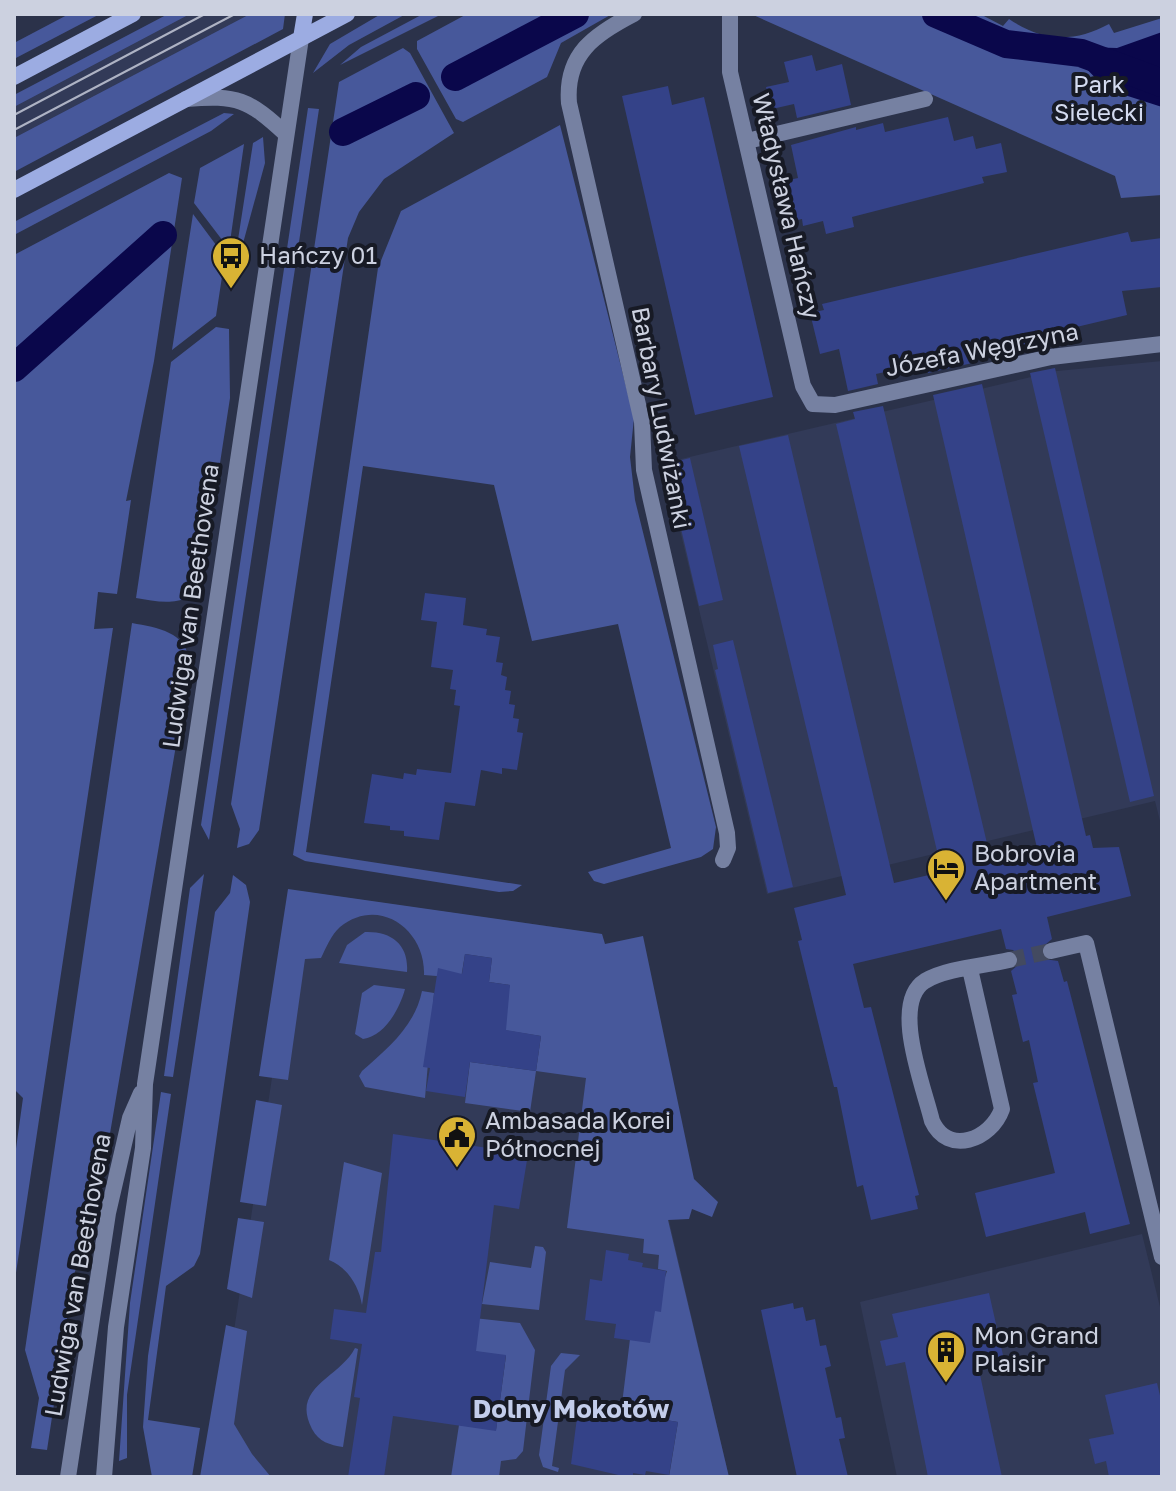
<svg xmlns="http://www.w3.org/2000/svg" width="1176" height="1491" font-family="'Golos Text',sans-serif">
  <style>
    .built { fill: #323a58 }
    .green { fill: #47589b }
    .water { fill: #0a074b }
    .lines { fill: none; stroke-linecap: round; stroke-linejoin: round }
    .canal { stroke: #0a074b; stroke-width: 28 }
    .building { fill: #344288 }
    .street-tunnel { stroke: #434a60; stroke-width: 16; stroke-dasharray: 16 8; stroke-linecap: butt }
    .street { stroke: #7681a2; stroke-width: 16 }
    .secondary { stroke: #9cace2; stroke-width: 16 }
    .tram { stroke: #aeb3c4; stroke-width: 2 }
    .labels { text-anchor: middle; stroke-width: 8; stroke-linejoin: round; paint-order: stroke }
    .park-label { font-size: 24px; fill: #d4dbf0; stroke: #171a25 }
    .street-label { font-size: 24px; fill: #ccd1e0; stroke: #171a25 }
    .poi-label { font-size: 24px; fill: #ccd1e0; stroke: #171a25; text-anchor: start }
    .neighbourhood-label { font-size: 26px; font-weight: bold; fill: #c3cdeb; stroke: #171a25 }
  </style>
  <rect width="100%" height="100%" fill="#2b324a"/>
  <!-- built -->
  <path class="built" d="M190,14H250L14,138V107Z
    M1162,361V829L1155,801L767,894L664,463L1057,371Z
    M300,891L602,934L729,1477H255L220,1424Z
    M1142,1234L1162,1315V1477H897L860,1302Z"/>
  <!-- green -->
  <path class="green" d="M69,14H100L14,59V43Z
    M168,14H190L14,107V95Z
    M250,14H285L283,29L14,172V138Z
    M381,14H406L349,45L313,73L330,44Z
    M423,14H442L340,65L361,47Z
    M467,14H612L561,43L547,77L463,122L456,119L417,49V41Z
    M751,14H980L1003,26L1009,19C1043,42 1074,43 1109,24L1114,33L1162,18V195L1121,198L1115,176Z
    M403,48L410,53L454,133L384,179L359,212L348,238L259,830L249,844L237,848L240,829L231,804L339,82Z
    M308,108L319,109L209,840L201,825Z
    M224,113L234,114L211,131L14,235V222Z
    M560,125L634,418L630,457L635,500L716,827L713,849L701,857L604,884L594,881L588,872L671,848L618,624L532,641L494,485L363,466L306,852L522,885L513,891L499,892L305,861L293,855L378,268L401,211Z
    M263,137L265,163L242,247L237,246L253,143Z
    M244,144L229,249L194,203L200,168Z
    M169,173L182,178L154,361L126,501L131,500L117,594L98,592L94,629L113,628L14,1286V1163L23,1098L14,1089V255Z
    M193,214L225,257L216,316L172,350Z
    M216,327L229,329L230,398L202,580C190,609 160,602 136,598L171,362Z
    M132,623C158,628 186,631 190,663L106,1157L73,1279L47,1450L31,1448L39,1398L25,1350Z
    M204,874L173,1077L164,1076L190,888Z
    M233,875L246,885L250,902L200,1254L194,1266L166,1286L148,1420L200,1428L192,1477H152L143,1427L148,1356L215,912L230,893Z
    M288,889L602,934L605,944L643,936L694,1179L718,1202L712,1217L692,1209L689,1219L668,1220L729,1477H669L678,1422L654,1418L655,1413L621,1412L630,1339L654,1311L667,1271L658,1269L659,1255L643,1253L644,1239L567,1228L586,1078L536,1071L530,1112L465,1103L470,1062L536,1071L541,1036L497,1029L510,985L489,982L492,958L465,954L461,978L424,975C426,931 380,895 340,927C331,935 326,948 321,958L305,959L288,1080L259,1076Z
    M365,932C392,931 409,945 407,972L339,963L347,945Z
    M374,985L405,989C400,1008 385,1036 363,1039L355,1034L362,993Z
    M422,991L434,993L425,1098L365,1087L359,1076L362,1071C388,1048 415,1026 422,991Z
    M161,1092L171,1094L127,1395V1458L119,1461L130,1303Z
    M256,1100L282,1105L266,1206L240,1202Z
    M344,1162L382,1173L362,1305C359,1286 347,1267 329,1260Z
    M238,1218L264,1222L252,1298L227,1289Z
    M535,1246L543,1247L546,1252L539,1310L482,1304L490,1262L531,1268Z
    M456,1316L520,1323L535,1350L523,1451L516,1459L501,1461L499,1477H451L459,1425L496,1430L506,1356L452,1348Z
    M226,1325L247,1331L234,1424L252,1454L271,1477H200Z
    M355,1348L358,1349L343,1447C330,1445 319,1442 312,1429C290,1387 340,1378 355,1348Z
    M561,1353L580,1355L565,1370L552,1466L559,1468L558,1472L543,1467L539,1455L551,1366Z"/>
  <!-- water -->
  <path class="water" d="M1162,32V107L1106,89L1079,61L1083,47L1117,48Z"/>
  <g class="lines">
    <!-- canal -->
    <path class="canal" d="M936,14L1006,44L1081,53L1162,83
      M455,77L575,14
      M343,132L416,96
      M14,368L163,235"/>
  </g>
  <!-- building -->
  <path class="building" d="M812,55L816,71L842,64L851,105L797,118L794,104L772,109L766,87L789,82L784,62Z
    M668,86L672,105L704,97L773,397L695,415L622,96Z
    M948,117L954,141L973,136L976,149L1001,143L1007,172L982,177L984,183L852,217L854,227L826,234L823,221L803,226L802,219L789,222L780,182L798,178L791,145L856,127V130L883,123L885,132Z
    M1128,232L1131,242L1162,238V287L1122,291L1127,315L1047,334L1050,346L1025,352L1022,340L974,351L977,362L928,373L925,363L876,374L878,384L848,391L839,349L820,354L810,313L824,310L822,304Z
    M1055,368L1154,796L1130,802L1030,373Z
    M982,384L1086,836L1090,835L1093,848L1119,847L1131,896L1047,917L1052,939L1040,949L1044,959L1058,961L1064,982L1067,981L1130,1224L1090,1234L1085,1212L986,1237L975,1193L1055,1173L1033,1083L1038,1082L1029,1040L1023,1042L1012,995L1017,994L1011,971L1019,964L1020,957L1013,950L1006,949L1001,929L853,964L864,1008L871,1007L919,1195L915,1196L918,1209L871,1220L863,1185L857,1187L837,1087H834L798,941L802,940L794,908L846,895L739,446L788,435L894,883L942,872L836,424L855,419L853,412L883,406L991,860L1037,848L933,395Z
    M690,458L723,600L699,606L666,464Z
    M425,593L466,598L463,625L487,629L486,635L500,637L496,662L503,663L501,675L507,677L505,690L511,691L509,704L515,705L513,718L519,719L517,732L523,733L517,770L502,768V774L481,770L475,806L445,802L439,840L404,836V831L390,830V826L364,823L372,774L403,779L404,773L416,775L417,769L451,773L460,706L454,705L456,690L450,689L453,670L431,667L437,622L421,620Z
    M733,640L793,887L768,893L715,670L718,669L713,645Z
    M465,954L492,958L489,982L510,985L506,1030L541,1036L536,1071L470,1062L465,1097L426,1091L430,1068L423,1067L438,968L462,974Z
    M393,1134L528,1154L519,1209L494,1205L476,1351L506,1355L496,1431L393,1416L384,1477H348L360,1398L354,1397L362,1344L330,1339L334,1309L366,1313L375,1252H381Z
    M606,1250L629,1254L628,1260L643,1263L642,1267L666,1271L661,1312L655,1311L650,1343L614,1338L616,1324L585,1320L590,1279L602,1281Z
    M989,1293L1005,1364L979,1370L1002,1477H928L905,1362L886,1366L880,1341L898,1337L892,1314Z
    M793,1303L794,1309L803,1307L806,1321L815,1319L820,1346L826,1345L831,1366L825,1368L836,1418L841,1417L845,1438L839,1439L848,1477H797L761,1310Z
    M1157,1383L1162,1404V1477H1109L1106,1461L1095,1464L1089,1439L1114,1434L1105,1395Z
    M579,1402L655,1413L654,1418L678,1422L669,1475L646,1471L645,1475L633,1473V1477H627L571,1464Z"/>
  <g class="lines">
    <!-- street-tunnel -->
    <path class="street-tunnel" d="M1009,960L1051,951"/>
    <!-- street -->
    <path class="street" d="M634,14C595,34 565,54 569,103L642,422L644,470L727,833L728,848L723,860
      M730,14V72L803,386L813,404L835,405L1051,357L1162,344
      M186,99C238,95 248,99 286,134
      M747,141L925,99
      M1051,951L1086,943L1162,1257
      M970,969L1002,1109C991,1140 948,1156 932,1121C924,1087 890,1003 925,981C947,968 984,966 1009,960
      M68,1477L108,1213L130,1118L141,1093
      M104,1477L116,1327L143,1148L145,1084L301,38"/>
    <!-- secondary -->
    <path class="secondary" d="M301,38L305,14
      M14,77L133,14
      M14,190L347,14"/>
    <!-- tram -->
    <path class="tram" d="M14,115L205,14
      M14,130L235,14"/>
  </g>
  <!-- icons -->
  <defs>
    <symbol id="bus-pin" viewBox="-11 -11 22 30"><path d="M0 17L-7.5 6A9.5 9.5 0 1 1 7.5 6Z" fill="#d9b334" stroke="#171a25"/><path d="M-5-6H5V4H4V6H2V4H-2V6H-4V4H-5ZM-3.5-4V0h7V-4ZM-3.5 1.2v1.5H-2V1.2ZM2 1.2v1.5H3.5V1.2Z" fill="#111"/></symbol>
    <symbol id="hotel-pin" viewBox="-11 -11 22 30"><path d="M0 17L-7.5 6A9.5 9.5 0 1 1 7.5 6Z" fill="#d9b334" stroke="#171a25"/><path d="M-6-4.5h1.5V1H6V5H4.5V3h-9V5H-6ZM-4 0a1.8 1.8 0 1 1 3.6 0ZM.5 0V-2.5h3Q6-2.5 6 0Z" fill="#111"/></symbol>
    <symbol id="civic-pin" viewBox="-11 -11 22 30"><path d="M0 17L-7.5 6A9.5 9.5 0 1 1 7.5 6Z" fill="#d9b334" stroke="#171a25"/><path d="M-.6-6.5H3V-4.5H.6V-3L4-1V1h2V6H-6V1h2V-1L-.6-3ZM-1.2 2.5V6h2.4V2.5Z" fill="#111"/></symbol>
    <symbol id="building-pin" viewBox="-11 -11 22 30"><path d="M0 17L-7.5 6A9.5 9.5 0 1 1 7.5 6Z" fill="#d9b334" stroke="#171a25"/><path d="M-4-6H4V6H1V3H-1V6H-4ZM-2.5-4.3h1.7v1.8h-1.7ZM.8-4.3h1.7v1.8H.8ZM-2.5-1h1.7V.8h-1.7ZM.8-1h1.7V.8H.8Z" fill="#111"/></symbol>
  </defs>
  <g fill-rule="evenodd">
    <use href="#bus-pin" x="209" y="234" width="44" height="60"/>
    <use href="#hotel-pin" x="924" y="846" width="44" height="60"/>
    <use href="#civic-pin" x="435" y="1113" width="44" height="60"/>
    <use href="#building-pin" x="924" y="1328" width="44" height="60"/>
  </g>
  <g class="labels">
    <!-- park labels -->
    <g class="park-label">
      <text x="1099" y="93">Park<tspan x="1099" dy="28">Sielecki</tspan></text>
    </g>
    <!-- street labels -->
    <g class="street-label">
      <text transform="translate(786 206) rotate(77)" y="8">Władysława Hańczy</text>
      <text transform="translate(982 350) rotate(-11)" y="8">Józefa Węgrzyna</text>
      <text transform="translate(661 418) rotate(79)" y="8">Barbary Ludwiżanki</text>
      <text transform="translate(191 606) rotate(-82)" y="8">Ludwiga van Beethovena</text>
      <text transform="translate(78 1275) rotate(-80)" y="8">Ludwiga van Beethovena</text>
    </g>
    <!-- poi labels -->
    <g class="poi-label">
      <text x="259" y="264">Hańczy 01</text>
      <text x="974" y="862">Bobrovia<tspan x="974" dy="28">Apartment</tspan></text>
      <text x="485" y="1129">Ambasada Korei<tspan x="485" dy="28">Północnej</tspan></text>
      <text x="974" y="1344">Mon Grand<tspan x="974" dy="28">Plaisir</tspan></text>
    </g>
    <!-- neighbourhood labels -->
    <g class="neighbourhood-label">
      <text x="571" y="1418">Dolny Mokotów</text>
    </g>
  </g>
  <!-- border -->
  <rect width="1176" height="1491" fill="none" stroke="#ccd1e0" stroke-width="32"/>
</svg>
